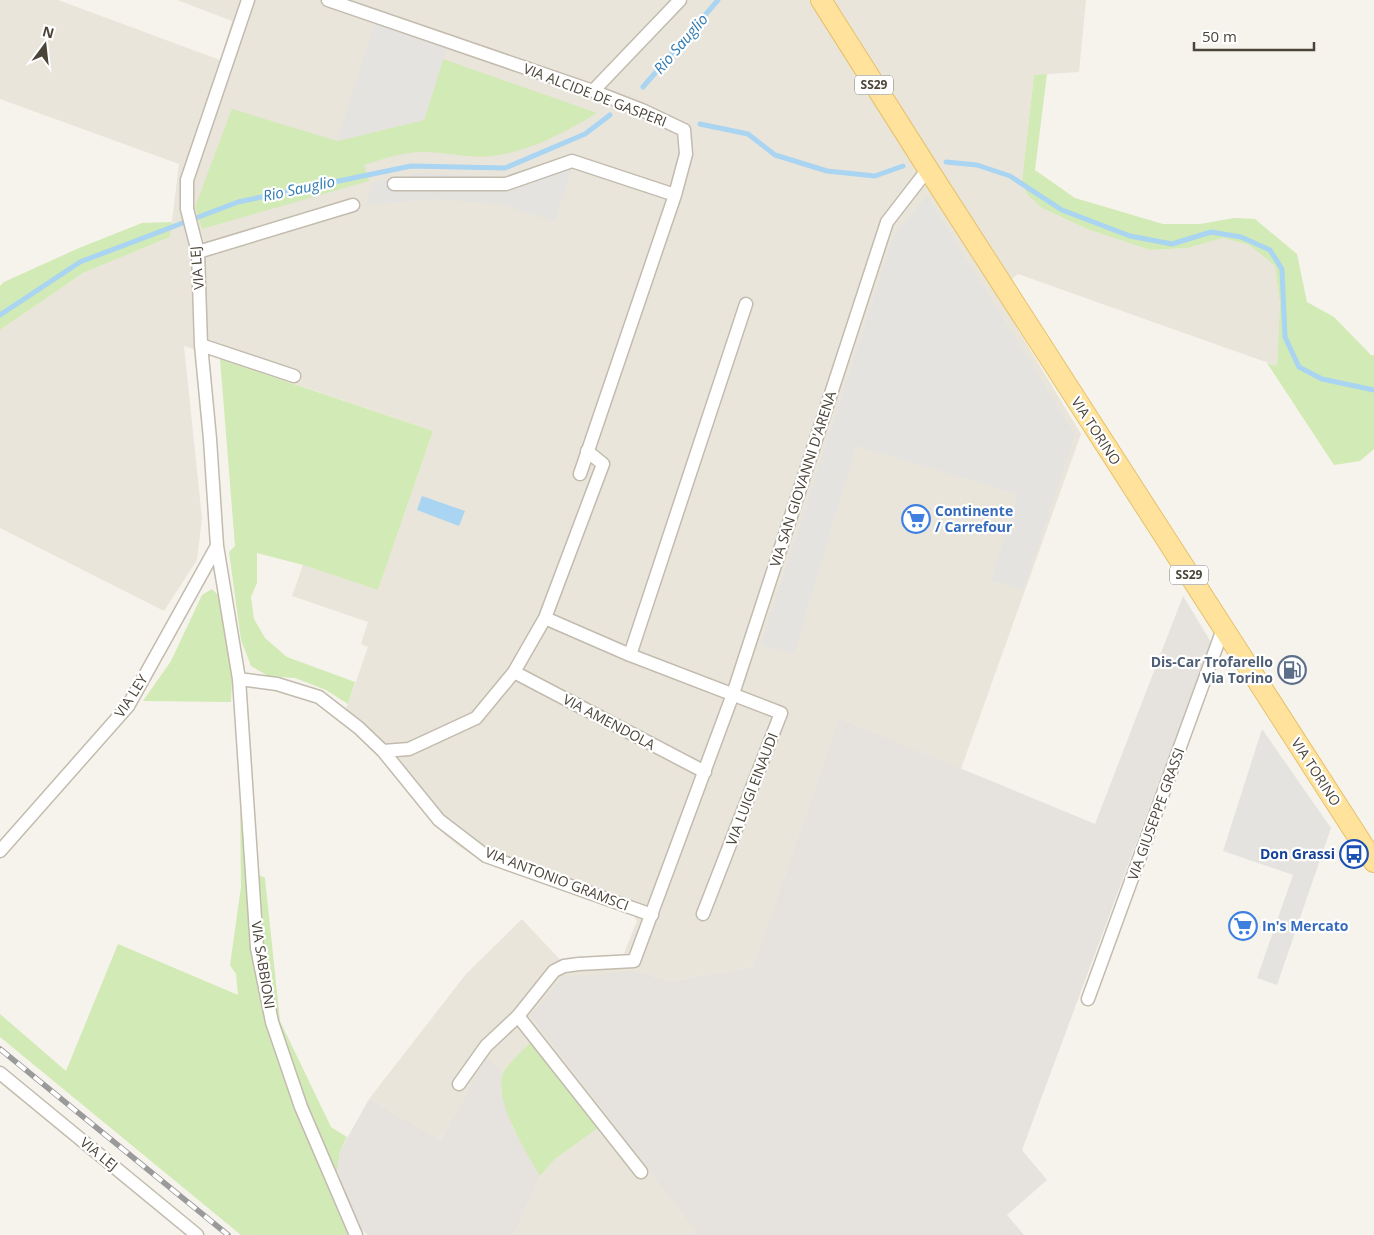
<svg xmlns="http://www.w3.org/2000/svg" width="1374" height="1235" font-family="'Open Sans',sans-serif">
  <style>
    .residential { fill: #eae5da }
    .industrial { fill: #e6e2dd }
    .green { fill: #d2eab5 }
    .parking { fill: #e5e3e0 }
    .water { fill: #a9d4f2 }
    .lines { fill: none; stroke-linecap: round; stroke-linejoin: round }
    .stream { stroke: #a9d4f2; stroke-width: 5 }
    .street-casing { stroke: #c2bbae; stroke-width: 15 }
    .primary-casing { stroke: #e6c16a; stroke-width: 22 }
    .street { stroke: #fff; stroke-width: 12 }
    .primary { stroke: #ffe39c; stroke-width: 20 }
    .rail-casing { stroke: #9a9a9a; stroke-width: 5.5 }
    .rail { stroke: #fff; stroke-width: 4; stroke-dasharray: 11; stroke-linecap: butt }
    .labels { text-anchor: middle; stroke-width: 4.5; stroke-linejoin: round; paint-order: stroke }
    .shield { fill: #fff; stroke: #817c74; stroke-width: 1 }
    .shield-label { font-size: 12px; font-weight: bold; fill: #4b4439 }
    .street-label { font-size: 14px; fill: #4b4439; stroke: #fff }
    .shop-label { font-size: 14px; font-weight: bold; fill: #366cbe; stroke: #fff; text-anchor: start }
    .service-label { font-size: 14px; font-weight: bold; fill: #4e5e75; stroke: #fff; text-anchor: end }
    .transit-label { font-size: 14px; font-weight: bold; fill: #164399; stroke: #fff; text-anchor: end }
    .water-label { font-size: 15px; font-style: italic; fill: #2e7ab2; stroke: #fff }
  </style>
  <rect width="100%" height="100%" fill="#f6f3ec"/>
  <!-- residential -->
  <path class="residential" d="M0,0H58L220,60L232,21L177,0H1086L1079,72L1034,75L1022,181L1042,208L1087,229L1150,250L1188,248L1223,238L1249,245L1275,266L1280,304L1277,366L1018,274L996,293L1081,434L961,769L839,718L753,967L671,981L634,971L530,1016L697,1231L686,1235H514L540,1176L555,1159L598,1128L531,1042L503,1072L486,1059L441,1140L369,1099L466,974L522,919L563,963L622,958L637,921L633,915L484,862L460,847L444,834L380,755L339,720L348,704L368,647L361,644L368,622L292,596L303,565L378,590L433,431L184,346L202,518L197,560L164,611L0,528V330L83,273L170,237L179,164L0,99Z"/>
  <!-- industrial -->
  <path class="industrial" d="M1183,596L1211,642L1022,1150L1047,1180L1007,1215L1024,1235H686L696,1231L530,1016L563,977L634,971L671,981L753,967L839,718L1095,824Z
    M486,1058L503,1072L501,1090L513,1128L540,1176L514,1235H367L358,1225L352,1212L337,1171L340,1151L369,1099L441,1140Z"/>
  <!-- green -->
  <path class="green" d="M443,59L597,113C567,131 535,149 499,155C474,160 448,152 423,152C402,152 383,159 364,165L369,181L202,229L195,207L232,109L337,141L424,120Z
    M1047,74L1035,170L1075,198L1163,224H1200L1234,218L1255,219L1297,254L1307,302L1334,317L1371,355H1374V449L1360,461L1334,465L1267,363L1277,366L1280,304L1275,266L1249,245L1223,238L1188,248L1150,250L1087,229L1042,208L1027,194L1022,181L1034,75Z
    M172,222L170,237L83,273L0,330V286L4,282L79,248L142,223Z
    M220,359L433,431L378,590L303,565L257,553V583L251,597L254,619L265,638L287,657L355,682L348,704L326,690L295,678L268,676L251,666L241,640L229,552L235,546Z
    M212,589L221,598L232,681L231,702L143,701L171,661L202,595Z
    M240,806L251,948L266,1027L293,1105L348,1235H241L0,1037V1014L66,1071L118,944L238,995L236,974L230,965L241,887Z
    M257,874L265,878L280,1021L331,1127L347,1137L340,1151L337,1171L332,1166L306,1107L276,1022L262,946Z
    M531,1042L598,1128L555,1159L540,1176C526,1152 493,1101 503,1073C506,1066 525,1048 531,1042Z"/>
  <!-- parking -->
  <path class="parking" d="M377,17L449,41L424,120L337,141Z
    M577,153L555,222L500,204L434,199L365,205L374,182L422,173L503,177Z
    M927,196L1075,434L1023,590L991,581L1017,494L856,446L794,654L761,644L894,235Z
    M1262,729L1331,828L1277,985L1257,978L1293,875L1223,851Z"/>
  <!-- water -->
  <path class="water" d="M422,496L465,511L459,526L417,510Z"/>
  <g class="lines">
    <!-- stream -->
    <path class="stream" d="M643,87L718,0
      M700,124L748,134L775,155L827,171L875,176L903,166
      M946,162L977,165L1010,176L1062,210L1130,236L1172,244L1211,232L1241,237L1270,250L1282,269L1285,337L1299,367L1322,379L1374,390
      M0,315L80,262L238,202L411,166L505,168L585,134L610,115"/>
    <defs>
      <path id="street" d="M248,0L187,180V209L198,252L201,345L210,439L217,546L239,679L257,948L272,1022L301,1107L356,1235
        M328,0L593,91L642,110L684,130L686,154L675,195L580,474
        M593,91L680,0
        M394,184H506L572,161L675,195
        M198,252L353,205
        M201,345L294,376
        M545,618L630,655L781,713L703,914
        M630,655L746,304
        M514,672L705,772
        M239,679L277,684L319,697L359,728L383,751L439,820L486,856L652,915
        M383,751L409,749L476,718L514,672L545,618L603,464L587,451
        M0,851L128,706L217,546
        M1088,999L1223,629
        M518,1016L641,1172
        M0,1073L197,1235
        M459,1084L486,1046L518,1016L554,971L564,966L579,964L634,961L733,694L887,222L928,169"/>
      <path id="primary" d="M821,0L928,169L1374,862"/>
    </defs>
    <!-- street casing -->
    <use href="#street" class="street-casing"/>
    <!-- primary casing -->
    <use href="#primary" class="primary-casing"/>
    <!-- street -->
    <use href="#street" class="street"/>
    <!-- primary -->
    <use href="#primary" class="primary"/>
    <defs>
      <path id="rail" d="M0,1049L228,1235"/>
    </defs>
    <!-- rail casing -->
    <use href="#rail" class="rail-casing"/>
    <!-- rail -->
    <use href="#rail" class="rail"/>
  </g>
  <!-- icons -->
  <defs>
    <symbol id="supermarket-ring" viewBox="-11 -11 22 22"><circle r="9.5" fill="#fff" stroke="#3f7fe0" stroke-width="1.5"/><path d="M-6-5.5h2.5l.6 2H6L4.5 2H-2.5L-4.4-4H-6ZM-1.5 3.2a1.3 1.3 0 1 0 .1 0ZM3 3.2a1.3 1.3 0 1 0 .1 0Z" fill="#3f7fe0"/></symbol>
    <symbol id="fuel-ring" viewBox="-11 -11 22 22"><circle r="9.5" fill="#fff" stroke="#5c6f8a" stroke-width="1.5"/><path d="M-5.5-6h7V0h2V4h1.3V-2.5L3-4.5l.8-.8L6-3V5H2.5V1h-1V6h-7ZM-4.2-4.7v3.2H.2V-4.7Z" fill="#5c6f8a"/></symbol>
    <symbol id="bus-ring" viewBox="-11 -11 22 22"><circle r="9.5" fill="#fff" stroke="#1a4fb4" stroke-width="1.5"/><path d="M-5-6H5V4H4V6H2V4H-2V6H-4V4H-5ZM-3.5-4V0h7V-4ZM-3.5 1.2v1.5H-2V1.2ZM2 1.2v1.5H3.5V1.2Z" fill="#1a4fb4"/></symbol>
  </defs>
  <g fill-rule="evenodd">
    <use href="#supermarket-ring" x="900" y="503" width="32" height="32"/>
    <use href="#fuel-ring" x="1276" y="654" width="32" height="32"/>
    <use href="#bus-ring" x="1338" y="838" width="32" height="32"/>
    <use href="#supermarket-ring" x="1227" y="910" width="32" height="32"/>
  </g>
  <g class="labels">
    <!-- shield labels -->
    <g class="shield">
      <rect x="855" y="75.5" width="38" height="19" rx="4"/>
      <rect x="1170" y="565.5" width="38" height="19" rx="4"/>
    </g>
    <g class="shield-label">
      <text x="874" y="89">SS29</text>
      <text x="1189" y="579">SS29</text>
    </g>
    <!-- street labels -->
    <g class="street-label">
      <text transform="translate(595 95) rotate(21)" y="5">VIA ALCIDE DE GASPERI</text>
      <text transform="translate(197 268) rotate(-95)" y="5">VIA LEJ</text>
      <text transform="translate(1096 431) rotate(57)" y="5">VIA TORINO</text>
      <text transform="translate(803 479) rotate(-72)" y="5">VIA SAN GIOVANNI D'ARENA</text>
      <text transform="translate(131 696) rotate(-57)" y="5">VIA LEY</text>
      <text transform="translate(609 722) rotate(28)" y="5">VIA AMENDOLA</text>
      <text transform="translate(1316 772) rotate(57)" y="5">VIA TORINO</text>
      <text transform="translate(752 789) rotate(-69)" y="5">VIA LUIGI EINAUDI</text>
      <text transform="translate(1156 814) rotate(-70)" y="5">VIA GIUSEPPE GRASSI</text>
      <text transform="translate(557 879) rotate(21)" y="5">VIA ANTONIO GRAMSCI</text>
      <text transform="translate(263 965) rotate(81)" y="5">VIA SABBIONI</text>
      <text transform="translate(99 1154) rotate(39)" y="5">VIA LEJ</text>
    </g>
    <!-- shop labels -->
    <g class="shop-label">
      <text x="935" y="516">Continente<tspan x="935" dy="16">/ Carrefour</tspan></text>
      <text x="1262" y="931">In's Mercato</text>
    </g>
    <!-- service labels -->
    <g class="service-label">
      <text x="1273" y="667">Dis-Car Trofarello<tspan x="1273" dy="16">Via Torino</tspan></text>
    </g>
    <!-- transit labels -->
    <g class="transit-label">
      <text x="1335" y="859">Don Grassi</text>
    </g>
    <!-- water labels -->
    <g class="water-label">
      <text transform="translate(681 44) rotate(-49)" y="5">Rio Sauglio</text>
      <text transform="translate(299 189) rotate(-12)" y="5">Rio Sauglio</text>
    </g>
  </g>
  <!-- north arrow -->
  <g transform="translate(45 45) rotate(15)" stroke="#ffffff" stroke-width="4" paint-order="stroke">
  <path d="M0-4L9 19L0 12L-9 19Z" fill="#4b4439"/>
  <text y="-8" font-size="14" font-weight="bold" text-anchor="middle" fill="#4b4439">N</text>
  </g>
  <!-- scale -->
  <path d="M1194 42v8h120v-8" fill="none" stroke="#4b4439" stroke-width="2.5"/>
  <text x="1202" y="42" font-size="15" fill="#4b4439" stroke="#ffffff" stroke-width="4" paint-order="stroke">50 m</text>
</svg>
